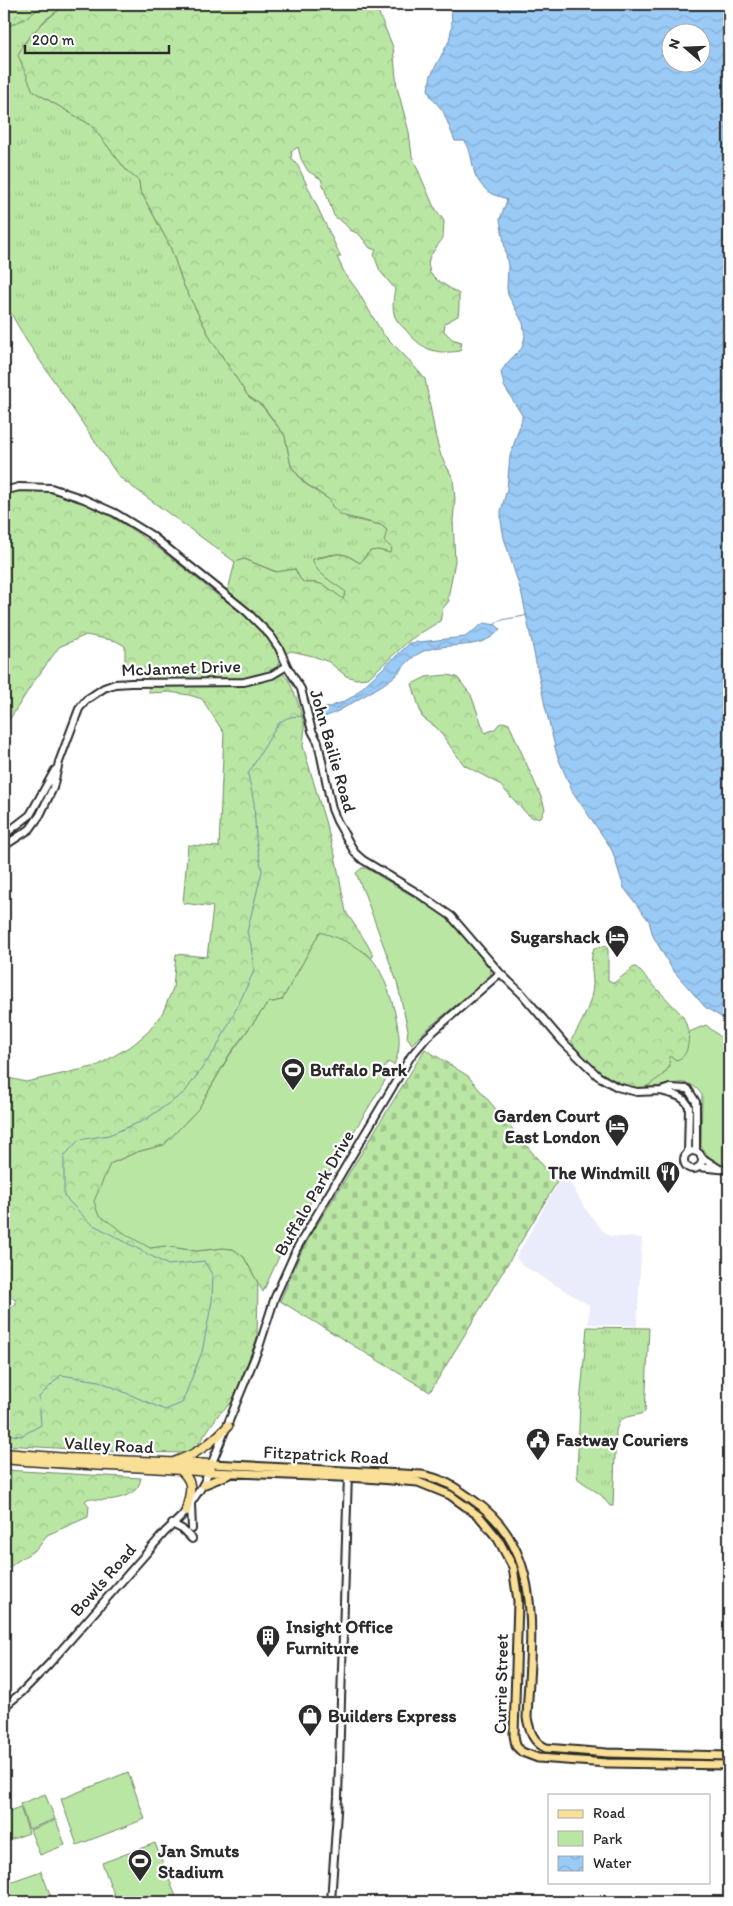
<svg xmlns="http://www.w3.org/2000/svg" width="733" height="1906" font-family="Itim,sans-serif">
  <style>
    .built { fill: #ebecfb }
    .grass { fill: url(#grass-tufts); stroke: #728868 }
    .forest { fill: url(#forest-crowns); stroke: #728868 }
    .cemetery { fill: url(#cemetery-stones); stroke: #728868 }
    .park { fill: #bae6a4; stroke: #728868 }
    .water { fill: url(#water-waves); stroke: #6e8aa5; fill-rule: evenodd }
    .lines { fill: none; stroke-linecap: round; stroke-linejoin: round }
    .stream { stroke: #6e8aa5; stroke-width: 1 }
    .secondary-casing { stroke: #2b2b2b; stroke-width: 10 }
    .primary-casing { stroke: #2b2b2b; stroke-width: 11 }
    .highway-casing { stroke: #2b2b2b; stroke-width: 11 }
    .secondary { stroke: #fff; stroke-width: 6 }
    .primary { stroke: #fadf96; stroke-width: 7 }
    .highway { stroke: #fadf96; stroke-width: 8 }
    .labels { text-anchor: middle; stroke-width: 4.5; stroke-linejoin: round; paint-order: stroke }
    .street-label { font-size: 18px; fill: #2b2b2b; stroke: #fff }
    .poi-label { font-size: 18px; font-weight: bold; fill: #2b2b2b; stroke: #fff; text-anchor: start }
  </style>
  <defs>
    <pattern id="grass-tufts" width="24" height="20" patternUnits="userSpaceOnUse" patternTransform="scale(1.25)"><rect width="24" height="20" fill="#bae6a4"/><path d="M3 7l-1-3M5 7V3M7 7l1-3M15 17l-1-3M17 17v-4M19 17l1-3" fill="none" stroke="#a0c58d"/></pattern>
    <pattern id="forest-crowns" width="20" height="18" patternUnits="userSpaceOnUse" patternTransform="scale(1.25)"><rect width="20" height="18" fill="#bae6a4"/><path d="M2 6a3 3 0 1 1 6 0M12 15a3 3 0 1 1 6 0" fill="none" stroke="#a0c58d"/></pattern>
    <pattern id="cemetery-stones" width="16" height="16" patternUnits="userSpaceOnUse" patternTransform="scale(1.25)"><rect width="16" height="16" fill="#bae6a4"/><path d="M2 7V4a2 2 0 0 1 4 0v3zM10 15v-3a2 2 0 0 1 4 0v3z" fill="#a0c58d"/></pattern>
    <pattern id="water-waves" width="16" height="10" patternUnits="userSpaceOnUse" patternTransform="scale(1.25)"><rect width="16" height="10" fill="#9acaf6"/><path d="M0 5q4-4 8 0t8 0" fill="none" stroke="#85aed3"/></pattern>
  </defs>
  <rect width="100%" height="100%" fill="#fff"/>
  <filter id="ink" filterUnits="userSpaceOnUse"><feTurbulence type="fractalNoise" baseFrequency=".02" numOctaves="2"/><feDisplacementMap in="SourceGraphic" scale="10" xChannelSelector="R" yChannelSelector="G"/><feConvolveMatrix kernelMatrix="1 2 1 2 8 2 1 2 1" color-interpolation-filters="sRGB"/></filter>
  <g filter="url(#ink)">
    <!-- built -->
    <path class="built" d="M564,1172L586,1210L602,1230L610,1236L642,1238L637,1326L588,1324L589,1305L522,1265L516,1257Z"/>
    <!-- grass -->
    <path class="grass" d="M46,4H67L46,19L22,45L33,91L91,125L127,171L139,181L140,190L170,246L184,286L212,341L248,396L262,406L285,436L291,466L304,483L330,500L332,506L348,518L381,525L387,530L392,548L390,553L378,550L366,555L363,562L360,563C353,559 346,553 337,554C330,554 325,557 317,557L315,565L325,577L347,592L343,599C337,595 330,588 323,585C307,578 305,592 295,569L277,572L244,559L235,562L119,477L26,340L4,301V28L24,19Z
      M587,1327L649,1328L645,1412C631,1419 621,1412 616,1431L613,1506H610L601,1495L578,1479L577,1474L580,1404Z"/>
    <!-- forest -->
    <path class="forest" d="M4,4H46L24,19L4,28Z
      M67,4H375L393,47L397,87L409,132L412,156L433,205L444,221L443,238L430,256L428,263L430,273L437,280L459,294V307L458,316L445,323L444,331L452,339L462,342L460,351C434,355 421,349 405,329C401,326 397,321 395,317C392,308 393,299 395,289L380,271L374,255L376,250L370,248L359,234L350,230L345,224L334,216L321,179L308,171L301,159L298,147L292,151L291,158L298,166L341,257H337L344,272L357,290L383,334L407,358L425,379L436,438L441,456L453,478L455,499L453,521L455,561L448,598L449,601L443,608L440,621L411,639L368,678L356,679L346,676L329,662L313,656L291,651L278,657L279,662L277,667L288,679L296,697L305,726L303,746L335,855L346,912L366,942L373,955L371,960L320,932L282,1000L268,1003L229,1055L199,1108L164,1145L137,1152L110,1164L150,1248L165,1246L197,1251L223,1248L233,1249L244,1257L258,1283L257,1338L233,1401L219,1414L192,1453L124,1452L4,1445V1312L16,1304L15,1300L4,1291V1077L26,1082L97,1066L134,1044L149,1031L163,1012L173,988L176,954L207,957L213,907L183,903L188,845L219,847L224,733L202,699L189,695L169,692L149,693V680L145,671L125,668V646L116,641L86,635L59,647L33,683L4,728V495C71,467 173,560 222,599L229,586L235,562L244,559L276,572L295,569C305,592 306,578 323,585C330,588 337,595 343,599L346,592C337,585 312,571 313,559L338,554L346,555L360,563L370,551L378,550L390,553L392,548L384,541L387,530L381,525L341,515L332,506L330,500L305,483L291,466L285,436L263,406L248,396L212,341L184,286L170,246L140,190L139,181L127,171L91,125L33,91L18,55C28,33 48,18 67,4Z
      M447,675L457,677L471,695L485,733L495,729L499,724L504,722L509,724L542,799L545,809L541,817L534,818L527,814L499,784L464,765L437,728L422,717L412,684L426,677Z
      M606,946L608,950V980L614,983L634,967H636L682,1015C688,1025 695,1051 681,1059C678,1061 672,1060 669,1061L670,1066C664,1074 656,1083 647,1087C629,1093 593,1069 581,1057C577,1052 574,1045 571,1040C581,1026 593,1000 593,984C593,971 589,960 594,948Z
      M4,1470L141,1478C140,1482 139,1486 136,1489C125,1500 103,1502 89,1498L85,1501L89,1506L88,1517L47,1535L38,1548L16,1562L4,1572Z"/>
    <!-- cemetery -->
    <path class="cemetery" d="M425,1049L468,1076L557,1182L430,1392L280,1301L303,1248Z"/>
    <!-- park -->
    <path class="park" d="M362,868H366L426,904L450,920L491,970V976L426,1030L412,1044L407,1037L408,1030L397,982L365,895L356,873Z
      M320,932C339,938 356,944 371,958C386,973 401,1025 399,1046C399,1053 396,1059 394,1065L388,1062L383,1070L389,1074L284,1246L263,1292L244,1257L233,1249L223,1248L197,1251L165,1246L150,1248L127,1235L98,1214L94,1201L110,1164L137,1152L164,1145L199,1108L229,1056L268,1003L282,1000Z
      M706,1025L729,1044V1161L724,1167L713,1163L701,1146L702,1095C687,1072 668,1089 646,1087L663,1075L670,1066L669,1057H672L676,1060C689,1057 688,1043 689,1032Z
      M128,1772L145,1819L77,1845L61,1799Z
      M45,1794L55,1819L29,1829L20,1804Z
      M20,1807L29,1833L4,1842V1813Z
      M56,1820L65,1845L40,1855L30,1830Z
      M155,1843L178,1902H117L102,1863Z
      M41,1871L53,1902H4V1884Z"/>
    <!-- water -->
    <path class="water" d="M451,4H729V1022L705,1007L672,969L653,936L649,921L624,888L613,853L609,845L572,791L557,755L545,706L522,595L504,538L501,521V511L507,489L510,456L522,419V415L504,386L501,372L507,363L522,348L525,336L523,323L508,295L507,288L508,266L500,219L507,200C503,196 498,197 492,194C486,191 480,184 476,177C472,168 471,145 464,141H455L443,111L431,97L428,89L431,75L449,41L452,26ZM670,32H700V62H670Z
      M484,623L496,625L500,629C481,654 443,639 418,654C408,660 403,668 396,675C383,686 368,693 354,702C345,707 336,713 327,716C320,719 311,720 304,719V716L343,702L352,697L410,643L465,637Z"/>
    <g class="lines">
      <!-- stream -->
      <path class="stream" d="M495,624C502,617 517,619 527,615
        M4,1434L21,1436L41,1425L39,1397L61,1375L99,1381L165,1410L182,1403L202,1352L212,1301L213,1276L204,1261L168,1265L90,1223L64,1196V1156L79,1140L109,1135L145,1120L185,1092L217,1047L241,999L254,971L251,945L247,932L262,871L256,839L254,803L248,774L278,724C286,717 293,715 304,717"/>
      <defs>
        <path id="secondary" d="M4,491L19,487L51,488L84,499L115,513L151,535L246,611L270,635L279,648L287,666L301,689L312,731L318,742L332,809L337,821L355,853L363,860L416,892L451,916L500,973L522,994L563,1042L598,1076L617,1087L637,1092L661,1091L670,1088L688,1089L696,1102V1152
          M4,835L30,815L55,770
          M4,846L30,829L40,815L53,788L59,762L79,709L86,700L104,688L115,684L131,683L244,682L272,675L287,666
          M661,1091C673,1095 684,1095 689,1107L688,1153
          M684 1160a9 9 0 1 1 18 0a9 9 0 1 1-18 0Z
          M701,1157L718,1168
          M698,1167L729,1170
          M191,1504L192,1529
          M172,1524L182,1529L192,1539
          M4,1707L21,1693L49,1664L165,1532L182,1516L203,1485L259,1347L275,1297L297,1248L411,1056L427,1037L500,973
          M331,1902L338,1797L348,1474"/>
        <path id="primary" d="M212,1464L422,1475C444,1479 455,1487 473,1500C547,1550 530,1641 527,1718C530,1732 533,1742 546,1748L607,1753L729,1756
          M209,1472L365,1478L418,1482L450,1495L479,1516L498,1539L513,1567L518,1601L514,1735L516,1746L522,1752L538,1758L607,1763L729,1765
          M203,1485L230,1474"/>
        <path id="highway" d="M4,1453L68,1458L212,1464
          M4,1459C72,1466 140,1466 209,1472
          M176,1461C199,1453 211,1443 228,1426
          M179,1469C196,1483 190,1492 186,1511"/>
      </defs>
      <!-- secondary casing -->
      <use href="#secondary" class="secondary-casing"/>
      <!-- primary casing -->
      <use href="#primary" class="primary-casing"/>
      <!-- highway casing -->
      <use href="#highway" class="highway-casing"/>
      <!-- secondary -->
      <use href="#secondary" class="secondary"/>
      <!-- primary -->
      <use href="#primary" class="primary"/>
      <!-- highway -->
      <use href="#highway" class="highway"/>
    </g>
  </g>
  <!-- icons -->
  <defs>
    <symbol id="hotel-pin" viewBox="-11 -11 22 30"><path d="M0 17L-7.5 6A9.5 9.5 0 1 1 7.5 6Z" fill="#2b2b2b" stroke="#fff"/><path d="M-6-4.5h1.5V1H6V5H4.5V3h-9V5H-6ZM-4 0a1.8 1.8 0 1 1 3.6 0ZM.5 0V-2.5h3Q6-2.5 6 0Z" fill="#fff"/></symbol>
    <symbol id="stadium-pin" viewBox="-11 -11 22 30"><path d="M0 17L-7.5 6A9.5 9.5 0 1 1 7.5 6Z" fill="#2b2b2b" stroke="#fff"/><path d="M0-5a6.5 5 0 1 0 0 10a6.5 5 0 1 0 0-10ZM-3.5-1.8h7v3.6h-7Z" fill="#fff"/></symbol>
    <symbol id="restaurant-pin" viewBox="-11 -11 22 30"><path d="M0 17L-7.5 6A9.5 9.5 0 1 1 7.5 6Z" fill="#2b2b2b" stroke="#fff"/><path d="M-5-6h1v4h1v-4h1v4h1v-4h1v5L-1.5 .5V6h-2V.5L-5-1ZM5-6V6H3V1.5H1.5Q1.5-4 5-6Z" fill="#fff"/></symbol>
    <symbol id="civic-pin" viewBox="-11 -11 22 30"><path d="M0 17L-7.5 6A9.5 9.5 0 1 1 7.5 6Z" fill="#2b2b2b" stroke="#fff"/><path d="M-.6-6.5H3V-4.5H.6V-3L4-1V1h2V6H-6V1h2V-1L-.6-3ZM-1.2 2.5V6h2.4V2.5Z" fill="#fff"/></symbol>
    <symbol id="building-pin" viewBox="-11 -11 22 30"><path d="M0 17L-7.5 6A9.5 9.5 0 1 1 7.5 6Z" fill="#2b2b2b" stroke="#fff"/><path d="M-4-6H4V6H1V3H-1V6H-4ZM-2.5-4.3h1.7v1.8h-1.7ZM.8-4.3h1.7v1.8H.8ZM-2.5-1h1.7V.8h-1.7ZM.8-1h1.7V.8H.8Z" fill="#fff"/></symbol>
    <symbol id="shop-pin" viewBox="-11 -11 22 30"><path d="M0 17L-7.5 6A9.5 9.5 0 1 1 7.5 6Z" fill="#2b2b2b" stroke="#fff"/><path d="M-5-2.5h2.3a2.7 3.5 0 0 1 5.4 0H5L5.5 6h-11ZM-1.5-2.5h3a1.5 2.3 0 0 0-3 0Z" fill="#fff"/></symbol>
  </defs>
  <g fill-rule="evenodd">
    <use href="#hotel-pin" x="603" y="923" width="28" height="38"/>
    <use href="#stadium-pin" x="279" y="1056" width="28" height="38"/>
    <use href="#hotel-pin" x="603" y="1112" width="28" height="38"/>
    <use href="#restaurant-pin" x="654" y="1159" width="28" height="38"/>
    <use href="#civic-pin" x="524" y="1426" width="28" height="38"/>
    <use href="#building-pin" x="254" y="1623" width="28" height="38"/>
    <use href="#shop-pin" x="296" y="1702" width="28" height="38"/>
    <use href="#stadium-pin" x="126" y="1847" width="28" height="38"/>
  </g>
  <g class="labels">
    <!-- street labels -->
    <g class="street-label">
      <text transform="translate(181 668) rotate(-2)" y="6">McJannet Drive</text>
      <text transform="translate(333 751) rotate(74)" y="6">John Bailie Road</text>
      <text transform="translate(314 1193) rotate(-60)" y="6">Buffalo Park Drive</text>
      <text transform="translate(109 1445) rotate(3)" y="6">Valley Road</text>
      <text transform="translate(326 1455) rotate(3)" y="6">Fitzpatrick Road</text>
      <text transform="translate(103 1580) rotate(-49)" y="6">Bowls Road</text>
      <text transform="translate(501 1684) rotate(-89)" y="6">Currie Street</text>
    </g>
    <!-- poi labels -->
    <g class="poi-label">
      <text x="600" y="943" text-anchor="end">Sugarshack</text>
      <text x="310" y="1076">Buffalo Park</text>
      <text x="600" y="1122" text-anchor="end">Garden Court<tspan x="600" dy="21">East London</tspan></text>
      <text x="650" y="1179" text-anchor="end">The Windmill</text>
      <text x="556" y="1446">Fastway Couriers</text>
      <text x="286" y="1633">Insight Office<tspan x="286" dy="21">Furniture</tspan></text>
      <text x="328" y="1722">Builders Express</text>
      <text x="158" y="1857">Jan Smuts<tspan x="158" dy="21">Stadium</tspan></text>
    </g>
  </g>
  <!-- margin -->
  <rect width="733" height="1906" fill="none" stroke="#fff" stroke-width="20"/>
  <rect x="10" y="10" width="713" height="1886" fill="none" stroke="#2b2b2b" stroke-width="2" filter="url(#ink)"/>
  <!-- legend -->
  <rect x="548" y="1794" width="162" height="90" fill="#ffffff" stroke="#aaaaaa"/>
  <rect x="558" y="1810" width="25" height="8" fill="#fadf96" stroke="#aaaaaa"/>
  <text x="593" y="1818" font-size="15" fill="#2b2b2b">Road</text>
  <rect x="558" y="1831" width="25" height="15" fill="#bae6a4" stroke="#aaaaaa"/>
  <text x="593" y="1844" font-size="15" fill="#2b2b2b">Park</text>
  <rect x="558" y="1856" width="25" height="15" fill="url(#water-waves)" stroke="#aaaaaa"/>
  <text x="593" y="1868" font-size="15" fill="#2b2b2b">Water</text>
  <!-- north arrow -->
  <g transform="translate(686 48) rotate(289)"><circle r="24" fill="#ffffff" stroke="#aaaaaa"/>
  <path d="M0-4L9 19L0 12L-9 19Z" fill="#2b2b2b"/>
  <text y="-8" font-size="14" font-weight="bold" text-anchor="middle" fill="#2b2b2b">N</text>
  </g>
  <!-- scale -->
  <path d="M25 45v8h144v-8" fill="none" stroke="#2b2b2b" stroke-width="2.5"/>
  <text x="32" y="45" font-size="15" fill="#2b2b2b" stroke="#ffffff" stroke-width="4" paint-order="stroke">200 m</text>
</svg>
